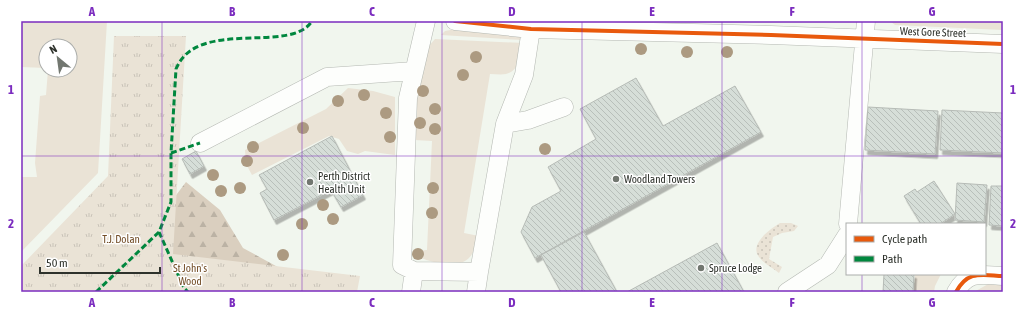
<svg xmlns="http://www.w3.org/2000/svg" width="1024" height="313" font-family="'Asap Condensed',sans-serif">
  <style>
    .grass { fill: #eae3d6 }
    .forest { fill: url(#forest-firs) }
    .park { fill: url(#park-tufts) }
    .garden { fill: url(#garden-dots) }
    .building { fill: url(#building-back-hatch); stroke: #b6bbb6; filter: url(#shadow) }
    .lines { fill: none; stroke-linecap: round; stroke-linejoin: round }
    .minor-casing { stroke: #b4b8b2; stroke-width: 19 }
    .minor { stroke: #fdfefc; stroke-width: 18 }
    .quiet { stroke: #00873e; stroke-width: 3; stroke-dasharray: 6 3; stroke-linecap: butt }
    .cycleway-casing { stroke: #fff; stroke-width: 6 }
    .cycleway { stroke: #e8590c; stroke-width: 4 }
    .tree { fill: #ac9a81 }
    .grid { fill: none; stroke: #7b2cbf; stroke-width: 1; stroke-opacity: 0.55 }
    .poi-dot { fill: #727770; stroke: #fff; stroke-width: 1.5 }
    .labels { text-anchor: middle; stroke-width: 3; stroke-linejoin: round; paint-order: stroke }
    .street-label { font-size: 11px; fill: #2e322c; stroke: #fff }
    .poi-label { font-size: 11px; fill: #2e322c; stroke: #fff; text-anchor: start }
    .park-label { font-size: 11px; fill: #734e28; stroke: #fff }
    .neatline { fill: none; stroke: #7b2cbf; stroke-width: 1.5 }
    .grid-label { font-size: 13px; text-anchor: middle; font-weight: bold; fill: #7b2cbf }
  </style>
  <defs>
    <pattern id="forest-firs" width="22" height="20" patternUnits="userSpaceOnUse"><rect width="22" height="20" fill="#dacfbf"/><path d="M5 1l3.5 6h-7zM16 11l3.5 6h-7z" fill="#bbb2a4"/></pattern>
    <pattern id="park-tufts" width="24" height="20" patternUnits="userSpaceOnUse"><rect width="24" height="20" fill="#eae3d6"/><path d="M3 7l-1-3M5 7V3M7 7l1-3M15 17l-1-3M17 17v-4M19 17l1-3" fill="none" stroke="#c9c3b8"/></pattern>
    <pattern id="garden-dots" width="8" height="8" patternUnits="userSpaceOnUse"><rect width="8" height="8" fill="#eae3d6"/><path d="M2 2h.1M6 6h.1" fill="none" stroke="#c9c3b8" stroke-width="1.8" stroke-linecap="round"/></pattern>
    <pattern id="building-back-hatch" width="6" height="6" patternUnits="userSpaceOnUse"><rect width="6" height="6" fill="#d6ded8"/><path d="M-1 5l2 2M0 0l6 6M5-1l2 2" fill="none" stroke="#b8bfba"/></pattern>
    <filter id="shadow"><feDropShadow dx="2.5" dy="4.5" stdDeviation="0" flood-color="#0004"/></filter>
  </defs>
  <rect width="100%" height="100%" fill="#f1f6ee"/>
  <!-- grass -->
  <path class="grass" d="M21,21H107L98,173L21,252V177H37L35,163L40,96L46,95L48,70H70V46H46V68L21,67Z
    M890,21H1003V30L895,25Z
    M456,29L520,34L522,40L441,35L445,31Z
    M435,39L523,43C522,55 519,71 506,74C501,75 495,74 490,74L464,233L479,236C476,246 473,258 463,262C453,267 418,262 414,251L427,250L432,141L414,140L417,90L427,48Z
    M348,88L373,91L395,97V155L365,151L358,154L347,151L339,139L329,136L252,175L246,164L245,150L326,109Z
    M915,274H941L935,286L934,292H914Z
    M1003,282V292H974L990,283Z"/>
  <!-- forest -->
  <path class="forest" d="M186,182L220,210L243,248L296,277L348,292H96L140,243Z"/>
  <!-- park -->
  <path class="park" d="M114,36H186L173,254L360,276L357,292H21V266L108,176Z"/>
  <!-- garden -->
  <path class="garden" d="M780,223H791L798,226L794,231L782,233L773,237L769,259L782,267L779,273C773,268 764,264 759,257C749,244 770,229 780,223Z"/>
  <!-- building -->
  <path class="building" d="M636,78L663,126L735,86L761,132L535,258L521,232L532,207L561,191L548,167L596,139L580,109Z
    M868,107L938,111L935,154L865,150Z
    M942,110L1003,113V153L940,150Z
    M332,136L363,195L341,207L331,190L274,220L260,193L267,189L259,175Z
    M196,151L204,166L190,174L182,159Z
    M934,181L955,214L940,224H921L904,196L915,189L917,192Z
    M957,183L987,185L984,222L955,220Z
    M991,186H1003V226L989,225Z
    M584,232L617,292H561L541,255Z
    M717,243L744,292H627Z
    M884,274H914L913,292H883Z"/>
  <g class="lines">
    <defs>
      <path id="minor" d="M426,21L408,98L402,265L414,271L479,272L505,124L524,75L531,29
        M455,21L531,29L771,35L1003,44
        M505,124L528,120L564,107
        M200,143L327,77L414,71
        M848,224L866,21
        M411,292L414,271
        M476,292L479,272
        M787,292L828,265L847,235
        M956,292C968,270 981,275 1003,276"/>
    </defs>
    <!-- minor casing -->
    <use href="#minor" class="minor-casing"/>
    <!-- minor -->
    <use href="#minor" class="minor"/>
    <!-- quiet -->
    <path class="quiet" d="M171,153L200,143
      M159,232L184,288L188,292
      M96,292L159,232L171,202V153L176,69C197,17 291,55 312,21"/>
    <defs>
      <path id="cycleway" d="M455,21L531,29L771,35L1003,44
        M956,292C968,270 981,275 1003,276"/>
    </defs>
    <!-- cycleway casing -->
    <use href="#cycleway" class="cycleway-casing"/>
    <!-- cycleway -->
    <use href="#cycleway" class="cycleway"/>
  </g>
  <!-- trees -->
  <g class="tree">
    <circle cx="641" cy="49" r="6"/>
    <circle cx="687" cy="52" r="6"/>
    <circle cx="727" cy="52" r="6"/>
    <circle cx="476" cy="57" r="6"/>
    <circle cx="463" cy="75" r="6"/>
    <circle cx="423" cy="91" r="6"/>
    <circle cx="364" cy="95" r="6"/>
    <circle cx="338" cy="101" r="6"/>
    <circle cx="435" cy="109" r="6"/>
    <circle cx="386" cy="113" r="6"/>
    <circle cx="420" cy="123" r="6"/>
    <circle cx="303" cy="128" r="6"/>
    <circle cx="435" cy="129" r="6"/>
    <circle cx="390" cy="137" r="6"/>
    <circle cx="253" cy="147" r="6"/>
    <circle cx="545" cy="149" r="6"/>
    <circle cx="247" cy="161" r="6"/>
    <circle cx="213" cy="175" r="6"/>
    <circle cx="240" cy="188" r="6"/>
    <circle cx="433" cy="188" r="6"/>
    <circle cx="221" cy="191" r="6"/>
    <circle cx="323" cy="205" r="6"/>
    <circle cx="432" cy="213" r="6"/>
    <circle cx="333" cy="219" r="6"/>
    <circle cx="302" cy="224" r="6"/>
    <circle cx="418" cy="254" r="6"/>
    <circle cx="283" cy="255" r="6"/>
  </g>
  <!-- grid -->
  <path class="grid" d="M162,21V292M302,21V292M442,21V292M582,21V292M722,21V292M862,21V224M21,156H1003M862,274V292"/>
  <!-- markers -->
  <g class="poi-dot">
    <circle cx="616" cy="179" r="4"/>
    <circle cx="310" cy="182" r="4"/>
    <circle cx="701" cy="268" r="4"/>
  </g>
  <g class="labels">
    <!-- street labels -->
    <g class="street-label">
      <text transform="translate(933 32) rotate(2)" y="4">West Gore Street</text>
    </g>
    <!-- poi labels -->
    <g class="poi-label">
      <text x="318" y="180">Perth District<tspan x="318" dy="13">Health Unit</tspan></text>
      <text x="624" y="183">Woodland Towers</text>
      <text x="709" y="272">Spruce Lodge</text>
    </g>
    <!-- park labels -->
    <g class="park-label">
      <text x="121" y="243">T.J. Dolan</text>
      <text x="190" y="272">St John's<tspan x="190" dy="13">Wood</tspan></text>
    </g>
  </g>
  <!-- border -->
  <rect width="1024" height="313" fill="none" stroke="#ffffff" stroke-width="44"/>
  <!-- legend -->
  <rect x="846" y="223" width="140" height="52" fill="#ffffff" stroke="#abadab"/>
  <rect x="854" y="236" width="20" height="6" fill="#e8590c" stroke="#abadab"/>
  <text x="882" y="243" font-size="12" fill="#2e322c">Cycle path</text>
  <rect x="854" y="256" width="20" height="6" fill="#00873e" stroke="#abadab"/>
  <text x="882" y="263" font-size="12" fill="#2e322c">Path</text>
  <!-- north arrow -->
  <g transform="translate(58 58) rotate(331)"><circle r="19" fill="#ffffff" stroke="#abadab"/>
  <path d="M0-3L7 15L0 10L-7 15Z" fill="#727770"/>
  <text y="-6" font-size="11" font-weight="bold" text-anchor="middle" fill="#2e322c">N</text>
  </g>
  <!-- scale -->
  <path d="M40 267v6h120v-6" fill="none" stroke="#2e322c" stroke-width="2"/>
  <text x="46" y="267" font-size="12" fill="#2e322c" stroke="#ffffff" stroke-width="3" paint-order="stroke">50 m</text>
  <rect x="22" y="22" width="980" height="269" class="neatline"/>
  <g class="grid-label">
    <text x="92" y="16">A</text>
    <text x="232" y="16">B</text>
    <text x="372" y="16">C</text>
    <text x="512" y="16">D</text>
    <text x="652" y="16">E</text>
    <text x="792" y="16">F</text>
    <text x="932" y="16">G</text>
    <text x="11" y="94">1</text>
    <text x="1013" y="94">1</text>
    <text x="11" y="228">2</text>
    <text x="1013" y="228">2</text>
    <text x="92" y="307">A</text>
    <text x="232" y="307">B</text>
    <text x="372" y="307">C</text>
    <text x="512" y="307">D</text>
    <text x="652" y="307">E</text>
    <text x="792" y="307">F</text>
    <text x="932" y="307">G</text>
  </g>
</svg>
